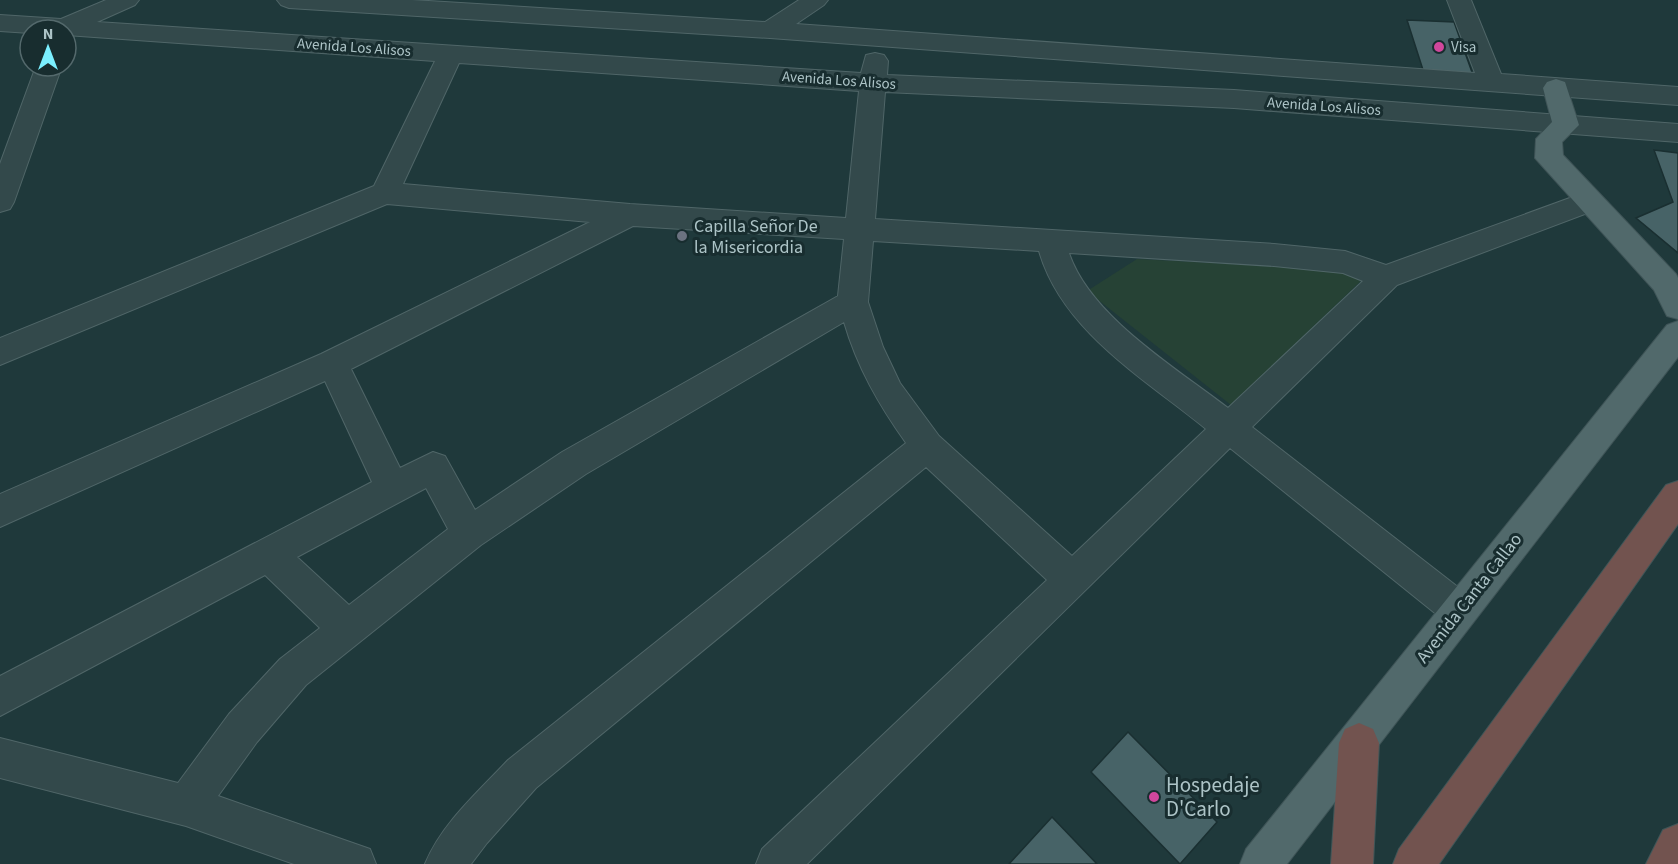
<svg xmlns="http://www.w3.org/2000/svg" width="1678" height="864" font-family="'Source Sans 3',sans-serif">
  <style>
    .green { fill: #264235 }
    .building { fill: #476367; stroke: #1a2f31; stroke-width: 1.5 }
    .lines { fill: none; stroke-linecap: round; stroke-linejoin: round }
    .minor-casing { stroke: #506668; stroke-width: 2 }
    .major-casing { stroke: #3f5457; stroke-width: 2 }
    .highway-casing { stroke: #405658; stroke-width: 2 }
    .minor { fill: #33494b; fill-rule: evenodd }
    .major { fill: #51696b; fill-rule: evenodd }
    .highway { fill: #72534f; fill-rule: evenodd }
    .hotel-dot { fill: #d1479c; stroke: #182d2f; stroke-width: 2 }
    .worship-dot { fill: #6b7280; stroke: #182d2f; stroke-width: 2 }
    .labels { text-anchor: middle; stroke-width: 6; stroke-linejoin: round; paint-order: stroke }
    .far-street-label { font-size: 15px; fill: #adc4c7; stroke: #182d2f }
    .far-poi-label { font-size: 15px; fill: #adc4c7; stroke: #182d2f; text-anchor: start }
    .poi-label { font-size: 18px; fill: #adc4c7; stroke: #182d2f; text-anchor: start }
    .street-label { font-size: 18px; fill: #adc4c7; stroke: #182d2f }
    .near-poi-label { font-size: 21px; fill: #adc4c7; stroke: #182d2f; text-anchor: start }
  </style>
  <rect width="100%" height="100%" fill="#1f393b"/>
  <!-- green -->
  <path class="green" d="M1137,259L1339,270L1364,278L1231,405L1087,291Z"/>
  <!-- building -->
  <path class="building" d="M1407,20L1454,22L1473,75L1424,73Z
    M1654,150L1678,153V253L1636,218L1673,202Z
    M1128,732L1217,822L1180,864L1091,772Z
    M1052,817L1097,864H1009Z"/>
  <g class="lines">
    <defs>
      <path id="minor" d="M106,0H139L135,5L97,22L861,73L866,55L875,53L884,55L888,61L887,75L1234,90L1678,124V142L1234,108L885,92L875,219L1274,244L1345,251L1386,265L1578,195L1588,192L1598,195L1602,202L1598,209L1397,285L1252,427L1472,598L1477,610L1472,622L1459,628L1446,622L1230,448L807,864H756L762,849L1047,580L926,467L536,788L487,843L471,864H425C442,823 478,792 508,760L906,443C879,405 857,367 844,322L586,474L481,545L306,685L257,742L218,796L370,849L376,864H294L186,826L0,778V738L178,783L229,714L280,659L320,628L265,575L0,716V676L372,482L325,381L0,527V494L321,354L590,222L387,204L0,365V338L374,186L435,61L66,35V30H30V33L0,31V15L61,19ZM459,63L859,91L846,218L630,204L403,184ZM633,226L844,239L838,296L562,452L475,510L445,456L433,452L400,468L351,369ZM873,241L1039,251C1062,331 1145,379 1206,429L1072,556L939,436L900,383L883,347L868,302ZM1069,253L1274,266L1343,273L1363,281L1228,408C1176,368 1090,316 1069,253ZM426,488L448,529L349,605L297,557Z
        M277,0H412L765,22L799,0H828L824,5L796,24L1475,73L1447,0H1471L1501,74L1678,87V105L770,38L289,8L281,5Z
        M36,66H62L14,202L10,209L0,212V164Z"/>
      <path id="major" d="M1556,79L1565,82L1579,125L1562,142L1563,155L1676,274L1678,278V319L1667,316L1654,290L1535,158L1536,139L1552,122L1543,88L1547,82Z
        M1678,321V357L1287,864H1240L1246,849L1667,325Z"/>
      <path id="highway" d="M1678,481V524L1439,864H1393L1399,849L1666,485Z
        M1359,723L1373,729L1379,743L1373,864H1331L1339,743L1345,729Z
        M1678,824V864H1646L1663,830Z"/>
    </defs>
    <!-- minor casing -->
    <use href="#minor" class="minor-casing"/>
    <!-- major casing -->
    <use href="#major" class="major-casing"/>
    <!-- highway casing -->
    <use href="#highway" class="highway-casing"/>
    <!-- minor -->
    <use href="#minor" class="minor"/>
    <!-- major -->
    <use href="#major" class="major"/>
    <!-- highway -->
    <use href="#highway" class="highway"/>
  </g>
  <!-- markers -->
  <g class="hotel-dot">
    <circle cx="1439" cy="47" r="6"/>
    <circle cx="1154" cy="797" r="6"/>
  </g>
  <circle class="worship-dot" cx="682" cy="236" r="6"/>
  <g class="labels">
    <!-- far-street labels -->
    <g class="far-street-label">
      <text transform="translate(354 47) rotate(4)" y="5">Avenida Los Alisos</text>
      <text transform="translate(839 80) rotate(4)" y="5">Avenida Los Alisos</text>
      <text transform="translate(1324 106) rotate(4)" y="5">Avenida Los Alisos</text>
    </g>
    <!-- far-poi labels -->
    <g class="far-poi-label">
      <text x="1451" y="52">Visa</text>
    </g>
    <!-- poi labels -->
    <g class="poi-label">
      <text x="694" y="232">Capilla Señor De<tspan x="694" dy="21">la Misericordia</tspan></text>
    </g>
    <!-- street labels -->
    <g class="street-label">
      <text transform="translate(1469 598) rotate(-52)" y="6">Avenida Canta Callao</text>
    </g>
    <!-- near-poi labels -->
    <g class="near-poi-label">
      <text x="1166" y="792">Hospedaje<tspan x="1166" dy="24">D'Carlo</tspan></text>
    </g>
  </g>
  <!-- north arrow -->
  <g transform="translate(48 48)"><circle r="28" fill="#182d2f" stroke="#54696c" stroke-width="1.5"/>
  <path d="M0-4.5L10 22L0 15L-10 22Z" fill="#7bf0ff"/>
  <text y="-9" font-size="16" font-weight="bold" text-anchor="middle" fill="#adc4c7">N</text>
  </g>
</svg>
